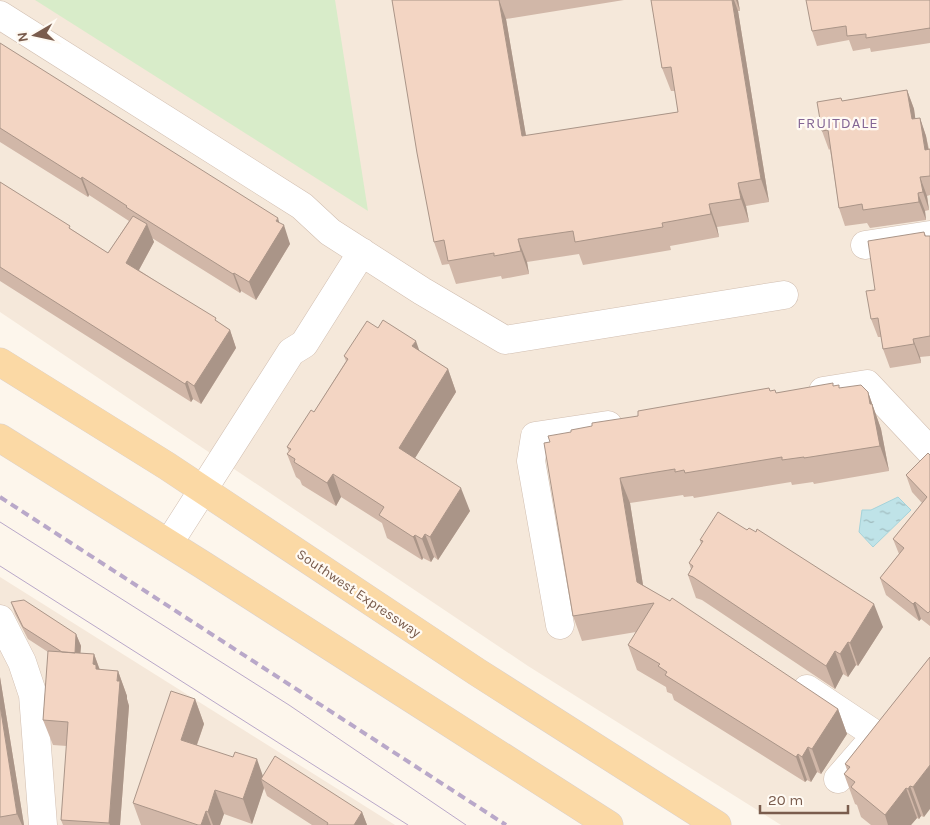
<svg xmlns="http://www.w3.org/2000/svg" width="930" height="825" font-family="Karla,sans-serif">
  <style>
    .residential { fill: #f5e8da }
    .garden { fill: #d8ecc9 }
    .water { fill: url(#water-ripples); stroke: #a5d3da }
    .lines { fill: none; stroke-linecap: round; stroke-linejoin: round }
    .minor-casing { stroke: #d1beb0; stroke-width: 29 }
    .major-casing { stroke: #dad1cd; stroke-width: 29 }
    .minor { stroke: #fff; stroke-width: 28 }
    .major { stroke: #fbd9a5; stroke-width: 28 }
    .tram { stroke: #b9a8c9; stroke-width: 1 }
    .rail { stroke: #b9a8c9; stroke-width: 4; stroke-dasharray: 8 5; stroke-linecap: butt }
    .wall { fill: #d1b7a8 }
    .shaded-wall { fill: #aa9588 }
    .building { fill: #f3d5c3; stroke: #aa9588 }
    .labels { text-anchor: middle; stroke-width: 4.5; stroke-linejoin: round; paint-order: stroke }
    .street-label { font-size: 14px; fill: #7a5c4d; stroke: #fffaf3 }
    .neighbourhood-label { font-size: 15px; letter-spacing: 1px; fill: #846695; stroke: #fffaf3 }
  </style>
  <defs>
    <pattern id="water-ripples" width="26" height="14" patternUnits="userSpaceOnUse" patternTransform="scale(1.25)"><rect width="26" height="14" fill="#bfe3e8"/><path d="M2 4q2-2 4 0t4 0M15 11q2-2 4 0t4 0" fill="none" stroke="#a0bbbe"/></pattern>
  </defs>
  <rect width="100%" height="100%" fill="#fdf6ec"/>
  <!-- residential -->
  <path class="residential" d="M0,0H930V825H781L528,666L0,312Z
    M0,577L395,825H0Z"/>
  <!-- garden -->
  <path class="garden" d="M35,0H335L368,211Z"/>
  <!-- water -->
  <path class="water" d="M898,497L911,510L873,547L859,532L862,510H871Z"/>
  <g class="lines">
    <defs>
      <path id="minor" d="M0,15L302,206L330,232L422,291L505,340L784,295
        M865,245L930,235
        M823,391L867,384L930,451
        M169,543L291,352L304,344L362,252
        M0,619L22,662L33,695L43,825
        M560,625L531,461L535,436L608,425
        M807,689L876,735
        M838,779L872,740"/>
      <path id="major" d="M0,362L167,466L477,672L717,825
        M0,438L203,565L609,825"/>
    </defs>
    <!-- minor casing -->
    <use href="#minor" class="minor-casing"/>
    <!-- major casing -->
    <use href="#major" class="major-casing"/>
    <!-- minor -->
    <use href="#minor" class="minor"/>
    <!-- major -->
    <use href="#major" class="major"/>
    <!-- tram -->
    <path class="tram" d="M0,522L289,705L466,825
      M0,566L408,825"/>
    <!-- rail -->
    <path class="rail" d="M0,497L506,825"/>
  </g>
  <!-- wall -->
  <path class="wall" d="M392,0H624L506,19L526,136L678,112L675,91H671L662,68L651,0H738L740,11H738L769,202L746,206L749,222L717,227L719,237L670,246L671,250L583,265L579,254L527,262L529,274L502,279L501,276L456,284L449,264L442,265L434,242Z
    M930,0V43L871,52L870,48L853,51L849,40L817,46L812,31Z
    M0,43L279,223L290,244L256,300L241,291L240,293L152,238L154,242L139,270L230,330L236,348L201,404L193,399L191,402L0,281V182L71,229L108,253L129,221L89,195L88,197L0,142Z
    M907,90L914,109L915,119L920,118L926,136L929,149H930V195L927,196L929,210L925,211L926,220L870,228L867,223L845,226L839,208L830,149L829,150L822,131L842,101Z
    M924,232L926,236H930V356L920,357L921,363L890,368L883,349L881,337H878L871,319L875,290Z
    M378,328L419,351L448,369L456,392L415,458L470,511L438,560L434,557L431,562L423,558L422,560L387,538L382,523L341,497L336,506L302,485L300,480L296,477L287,454L289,452L287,447L314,412L346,361L344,356Z
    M834,386L840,388L868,392L881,429L889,471L814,484L813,482L792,485L791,482L694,498L693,496L684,497L683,495L630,503L643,585L838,709L847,734L821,774L817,772L811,782L807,780L805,782L674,700L672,694L667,692L666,687L637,670L628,645L636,632L582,641L573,616L550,442L571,432L638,416L769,388L770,391L776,393Z
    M930,455V626L921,619L919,621L886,595L880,578L899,554L893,539L922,503L912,492L906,475Z
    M700,540L883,627L858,666L856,665L848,677L843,674L835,689L702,600L696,598L688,575L691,569L689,563L701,544Z
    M11,602L76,634L81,646L80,653L94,654L100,670L118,671L127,696V699L129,706L120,825H63L61,820L67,746L53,745L43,720L48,652L28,639L15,614Z
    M930,657L924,817L921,816L919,819L917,818L911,825H871L861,817L857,805L855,804L844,774L847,770L845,764Z
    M0,677L24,825H0Z
    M195,699L204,724L197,745L263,776L362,812L367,825H312L267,796L264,788L252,824L224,814L220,825H141L133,803Z"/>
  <!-- shaded-wall -->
  <path class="shaded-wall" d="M499,0L506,19L530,159L522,136Z
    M732,0H734L738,11L769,202L761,179Z
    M736,0H738L740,11Z
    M907,90L914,109L918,137L912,119Z
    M920,118L926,136L930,159L925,150Z
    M82,177L89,195L88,197L81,179Z
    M920,177L927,196L929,210L923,192Z
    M738,183L746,206L749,222L741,199Z
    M918,193L925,211L926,220L919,202Z
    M709,204L717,227L719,237L711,214Z
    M278,218L281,229L284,225L290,244L256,300L249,282Z
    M147,224L154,242L133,281L126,263Z
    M518,239L527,262L529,274L521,251Z
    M234,273L241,291L240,293L233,274Z
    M230,330L236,348L201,404L194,386Z
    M913,339L920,357L921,363L914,344Z
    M416,341L424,364L412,346Z
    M448,369L456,392L407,471L399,448Z
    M187,381L193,399L191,402L185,384Z
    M868,392L881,429L889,471L880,446L870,404Z
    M333,474L341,497L336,506L327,483Z
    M620,478L630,503L646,604L637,582Z
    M461,488L470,511L438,560L430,537Z
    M425,534L434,557L431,562L422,539Z
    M415,535L423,558L422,560L413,537Z
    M915,602L921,619L919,621L913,604Z
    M874,604L883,627L858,666L850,643Z
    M76,634L81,646L79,673L74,660Z
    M848,642L856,665L848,677L840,654Z
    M835,651L843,674L835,689L826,666Z
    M94,654L103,679L93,664Z
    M118,671L127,696V699L129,706L120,825H110L109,823Z
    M0,677L24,825H22L17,814L0,705Z
    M195,699L204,724L190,764L181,740Z
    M838,709L847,734L821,774L812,749Z
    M808,747L817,772L811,782L802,757Z
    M798,754L807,780L805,782L796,757Z
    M257,759L265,782L261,779L264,788L252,824L243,799Z
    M930,765V809L924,817L913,787Z
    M910,786L921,816L919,819L908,789Z
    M906,788L917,818L911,825H888L885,815Z
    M215,790L224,814L220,825H213L208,812Z
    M206,811L211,825H201Z
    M362,812L367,825H354Z"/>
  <!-- building -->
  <path class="building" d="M392,0H499L522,136L678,112L671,67L662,68L651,0H732L761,179L738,183L741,199L709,204L711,214L662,223L663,227L575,242L573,231L518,239L521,251L494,256V253L448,261L444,240L434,242L417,153Z
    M806,0H930V29V28L866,38V34L847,36L846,26L812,31Z
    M0,43L278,218L276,221L284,225L249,282L234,273L233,274L126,207L127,206L82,177L81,179L0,128Z
    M907,90L912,119L920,118L925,150L930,149V176L920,177L923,192L918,193L919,202L863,210L862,204L839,208L828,130L822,131L817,102L841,98L842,101Z
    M0,182L70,226L69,228L108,253L133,216L147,224L126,263L216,318L215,320L230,330L194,386L187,381L185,384L0,267Z
    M924,232L925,236H930V336L913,339L914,344L883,349L878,318L871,319L866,291L875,290L868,241Z
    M383,320L416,341L412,346L448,369L399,448L461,488L430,537L425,534L422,539L415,535L413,537L379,515L384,507L333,474L327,483L294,462L295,459L287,454L291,449L287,447L311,410L314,412L348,359L344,356L367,321L378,328Z
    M833,383V386L839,385V388L861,385L868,392L870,404H872L880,446L804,458V457L782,460V457L685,473L684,470L675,472V469L620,478L637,582L670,601L672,598L838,709L812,749L808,747L802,757L798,754L796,757L665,675L667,672L658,666L660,664L628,645L654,603L573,616L544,443L550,442L548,436L571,432V430L592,426V423L638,416V411L769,388L770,391L775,390L776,393Z
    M928,453L930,455V611L928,613L915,602L913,604L880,578L904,548L893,539L927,497L906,475Z
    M718,512L747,530L749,528L756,532L757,529L874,604L850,643L848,642L840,654L835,651L826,666L693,577L688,575L693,566L689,563L703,541L700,540Z
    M24,600L76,634L75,653L62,652L23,627L11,602Z
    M48,651L94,654L93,664L96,665V669L118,671L117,681H120L109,823L61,820L68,722L43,720Z
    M930,657V765L913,787L910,786L908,789L906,788L885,815L851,787L855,782L844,774L850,767L845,764Z
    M171,691L195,699L181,740L233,757L235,752L257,759L243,799L215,790L208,812L206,811L201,825H198L133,803Z
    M0,705L17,814L0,817Z
    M275,756L362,812L354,825H327L328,823L261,779Z"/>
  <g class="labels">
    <!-- street labels -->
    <g class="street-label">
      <text transform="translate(359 593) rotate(34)" y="5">Southwest Expressway</text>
    </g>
    <!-- neighbourhood labels -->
    <g class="neighbourhood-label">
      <text x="838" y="128">FRUITDALE</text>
    </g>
  </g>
  <!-- north arrow -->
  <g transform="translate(35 35) rotate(261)" stroke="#fffaf3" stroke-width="4" paint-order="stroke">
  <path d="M0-4L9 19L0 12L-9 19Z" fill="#7a5c4d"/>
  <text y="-8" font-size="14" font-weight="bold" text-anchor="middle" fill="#7a5c4d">N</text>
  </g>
  <!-- scale -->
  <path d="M760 805v8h88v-8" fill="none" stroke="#7a5c4d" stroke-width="2.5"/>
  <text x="768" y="805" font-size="15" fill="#7a5c4d" stroke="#fffaf3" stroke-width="4" paint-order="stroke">20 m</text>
</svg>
